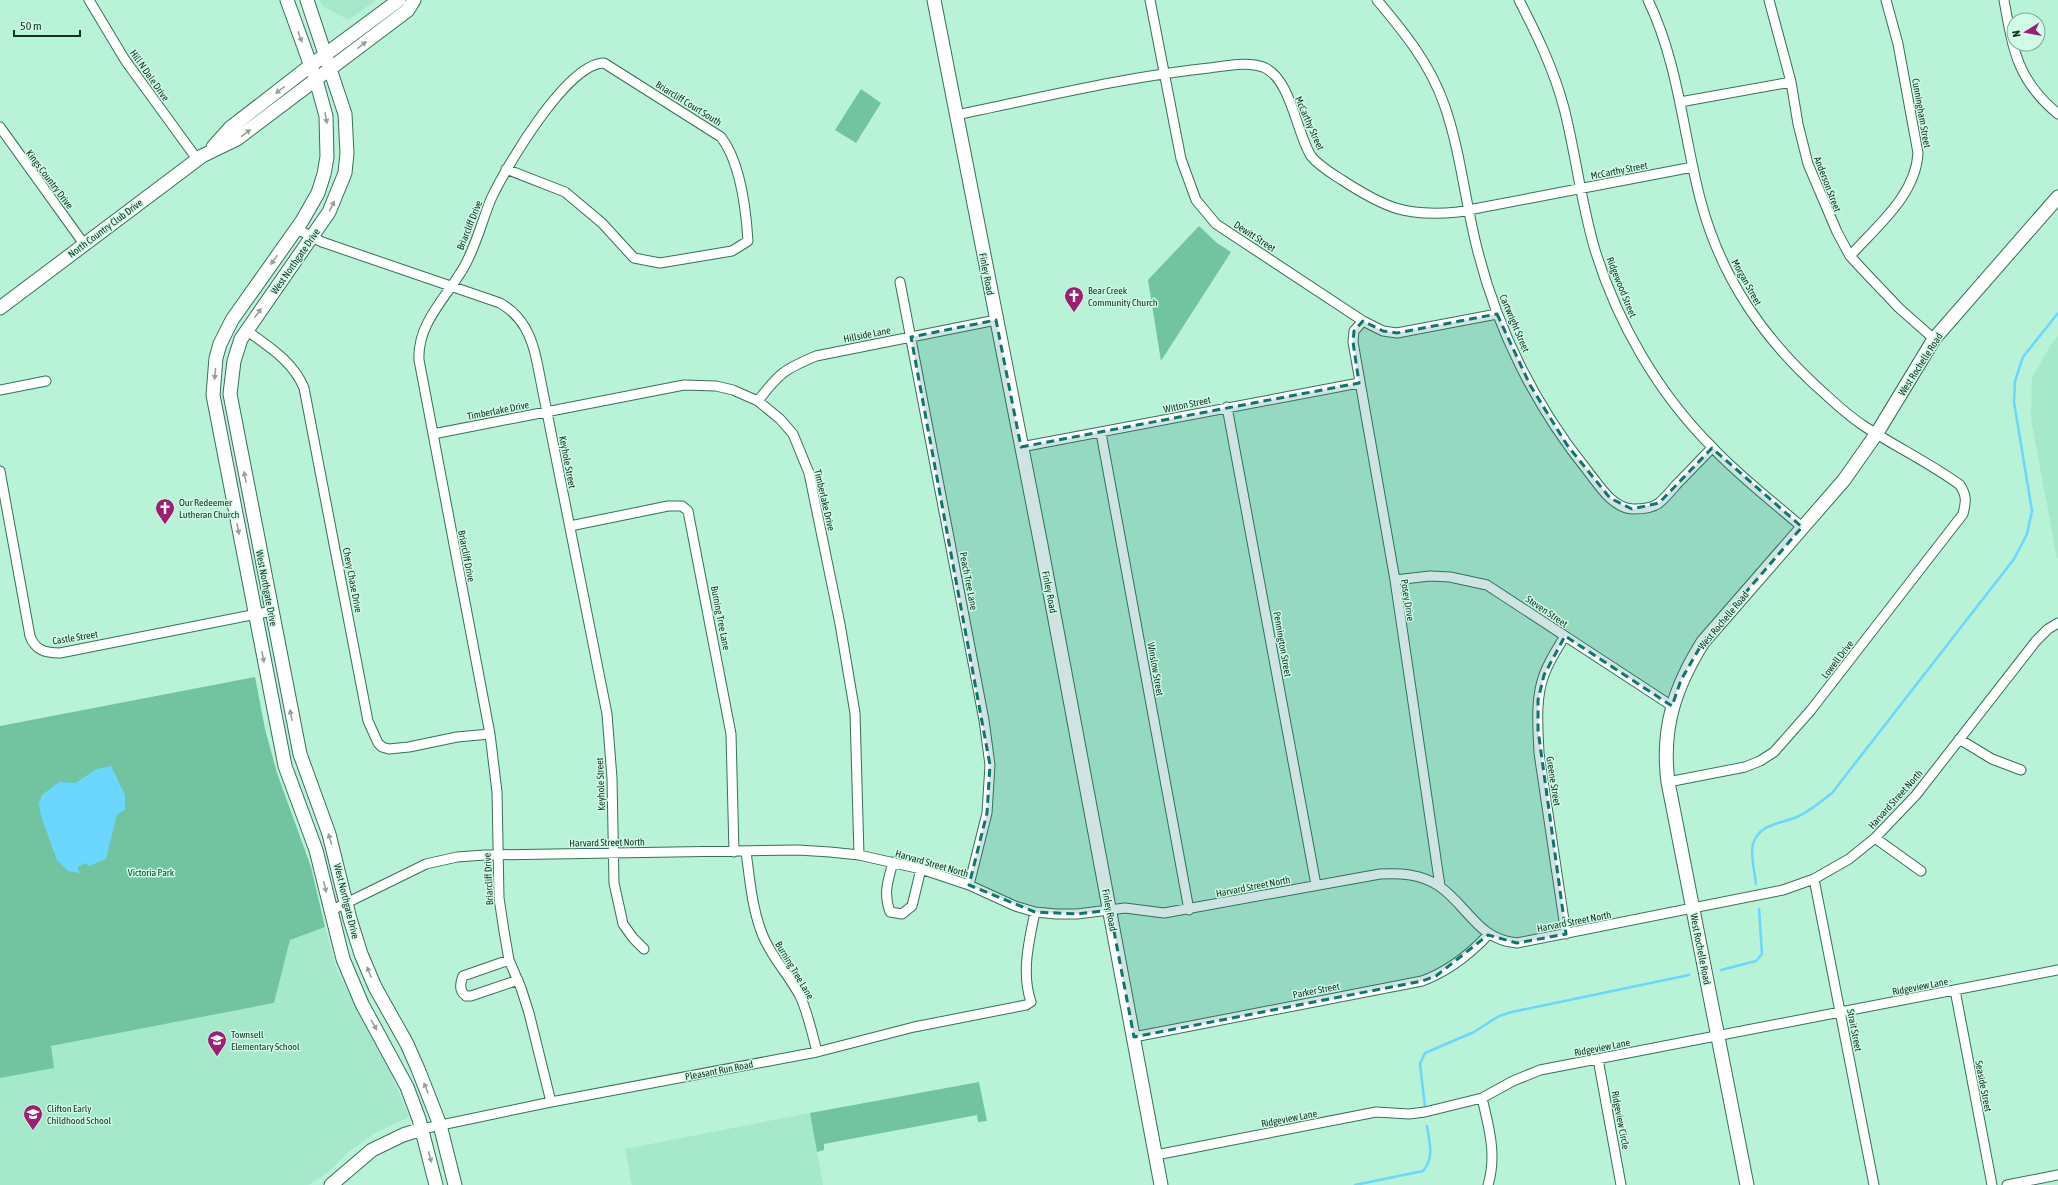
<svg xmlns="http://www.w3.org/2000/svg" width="2058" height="1185" font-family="'Asap Condensed',sans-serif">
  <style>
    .built { fill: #a5e8ca }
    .green { fill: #72c4a1 }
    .water { fill: #6bd6fe }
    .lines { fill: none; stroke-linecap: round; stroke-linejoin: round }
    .stream { stroke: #6bd6fe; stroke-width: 2.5 }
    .street-casing { stroke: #386f59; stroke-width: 11 }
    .secondary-casing { stroke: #386f59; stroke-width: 15 }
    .street { stroke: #fff; stroke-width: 9 }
    .secondary { stroke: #fff; stroke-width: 13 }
    .oneway { fill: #97a19c }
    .marked { fill: #0f766e; fill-opacity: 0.2; stroke: #0f766e; stroke-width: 3; stroke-dasharray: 8 5; stroke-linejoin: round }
    .labels { text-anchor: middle; stroke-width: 3; stroke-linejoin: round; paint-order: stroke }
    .street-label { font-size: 10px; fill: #172e24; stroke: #cefce7 }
    .poi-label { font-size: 10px; fill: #172e24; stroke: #cefce7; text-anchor: start }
    .park-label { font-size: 10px; fill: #003d2a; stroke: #cefce7 }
  </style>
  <rect width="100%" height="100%" fill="#b8f2d7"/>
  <!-- built -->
  <path class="built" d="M320,0H376L349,20L322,6Z
    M2058,336V558H2057L2031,419L2032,378L2050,346Z
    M325,927L337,971L391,1074L409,1117L373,1134L347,1153L327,1173L308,1185H0V1078L54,1068L50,1046L274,1003L290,940Z
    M810,1113L823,1185H632L625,1149Z"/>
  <!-- green -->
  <path class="green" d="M861,89L881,103L856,143L835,130Z
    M1199,226L1217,243L1231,252L1161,361L1148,280Z
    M255,677L265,729L277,773L311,867L325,927L290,940L274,1003L51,1046L54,1068L0,1078V726Z
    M979,1082L987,1121L978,1122L977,1115L824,1144V1150L817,1152L810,1113Z"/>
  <!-- water -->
  <path class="water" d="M111,766L125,795V810L117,814L106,859L89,866L86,863L77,867L80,873L68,871L57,860L41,816L39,803L42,795L59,782L75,783L97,769Z"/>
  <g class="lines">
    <!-- stream -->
    <path class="stream" d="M1756,884C1755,872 1750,856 1753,844C1759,823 1782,824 1799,816C1811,810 1821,802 1832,793L2014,559L2027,534L2032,511L2014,402L2015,381L2023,357L2058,313
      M1721,970L1756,961L1762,954L1759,909
      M1425,1107L1420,1064L1425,1053L1474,1032L1499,1016L1512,1012L1689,975
      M1355,1185L1423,1171C1435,1157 1429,1142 1427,1126"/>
    <defs>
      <path id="street" d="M89,0L125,60L197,159
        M1150,0L1181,159L1196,200L1216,224L1363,321L1383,331L1397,333L1497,314
        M1377,0C1404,32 1430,64 1444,104C1461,152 1465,203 1478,252C1498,331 1536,407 1587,470C1599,485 1612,508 1633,509C1641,509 1653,508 1659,503C1665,498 1671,491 1676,485C1688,473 1700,460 1712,448
        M1519,0C1537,35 1554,70 1564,108C1576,155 1581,203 1595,250C1617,322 1658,393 1712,447C1739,476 1772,501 1802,527
        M1648,0C1679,64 1683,135 1701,202C1722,280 1765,341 1825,394C1837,405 1850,417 1864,426C1896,447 1930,463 1960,485C1967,496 1966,502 1963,514L1811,710L1774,752L1760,761L1745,767L1668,782
        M1769,0L1791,82L1798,124L1808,164L1837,232L1850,256L1862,269L1899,308L1934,339
        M2004,0C2013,50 2017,80 2058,114
        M1680,102L1791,82
        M956,115C1040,98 1124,77 1209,68C1226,66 1247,61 1263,67C1291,78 1296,132 1311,156C1319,166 1331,173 1342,180C1385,208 1406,217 1458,212L1693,167
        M0,127L84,244
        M506,169L565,192L602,223L634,258L660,263L732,251L748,241C746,209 741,163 721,137L604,63C567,63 506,167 491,199C482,221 476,246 464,267C447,297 417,323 419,360L490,734L497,792L499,898L504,931L509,960L521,988L529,1013L551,1102
        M297,229L322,242L500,303C523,316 532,337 537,362L607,714L612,778L614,883L623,924L633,938L644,949
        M1850,256C1877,226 1916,195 1918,153L1898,44L1886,0
        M900,282L984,720L990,765L987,813L969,885
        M1363,321L1354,331L1353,342L1395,580L1440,886
        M246,330C269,347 293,361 304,388L368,721L378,743L382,747L389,749L409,747L457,737L490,734
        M0,390L46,381
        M758,401C779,373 785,369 816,356L996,320
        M1227,407L1316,885
        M1101,433L1189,910
        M433,434L684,385L716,386L733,390L758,401L780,419L793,434L809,473L840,624L855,713L859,855
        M1021,447L1359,383
        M0,471L30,636C35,650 45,653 60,653L272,611
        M570,526L668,506H682L688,511L731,734L734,852
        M1395,580L1430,576L1450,577L1487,585L1672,706
        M1565,636C1557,649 1549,661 1544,675C1535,699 1538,728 1539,753L1566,934
        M1959,739L1992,759L2021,770
        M1875,838L1921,871
        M746,852C750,880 752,910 763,936C772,958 789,975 800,996C808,1013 812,1033 817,1052
        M893,862C888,881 883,893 890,912L902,914L912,906L921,869
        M1814,879L1874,1185
        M330,911L426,864L457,857L485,855L798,850L830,852L859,855L921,869L969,885L1015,906L1035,912L1056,914H1077L1125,908L1164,913L1380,874C1401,873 1421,874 1439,886C1468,906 1478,940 1517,943L1783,890L1814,879L1849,859L1875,838L1916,795L2036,641L2048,629L2058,623
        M509,960L463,976C460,983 459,991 466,996H471L518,980
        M1955,990L1992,1185
        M1134,1037L1422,981C1447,972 1470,954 1488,935
        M1598,1059L1621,1185
        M1482,1098C1489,1128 1497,1155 1488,1185
        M422,1129L551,1102L817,1052L914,1027L1026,1005L1031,1002C1021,973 1029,941 1035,912
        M1156,1155L1376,1112L1409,1114L1425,1112L1482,1098L1513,1081L1540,1070L2058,970
        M2007,1185L2058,1175"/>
      <path id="secondary" d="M287,0L316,80L326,116L327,157L324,174L318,193L302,221L232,320L220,344L216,358L213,395L285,766L316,850L343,959L362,1004L407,1087L419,1119L436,1185
        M307,0L345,114L347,153L345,173L329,212L241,339L234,361L230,394L300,754L329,834L350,919L361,954L375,987L407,1044L418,1069L440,1125L455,1185
        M934,0L1041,545L1161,1185
        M213,147L230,128L310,66L399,0
        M0,308L202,156L237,139L408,10L414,0
        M331,1185L372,1150L403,1135L422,1129
        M1747,1185L1668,782C1661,728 1675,687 1703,642L1844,480L1877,433L1934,339L2058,197"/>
    </defs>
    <!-- street casing -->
    <use href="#street" class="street-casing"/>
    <!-- secondary casing -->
    <use href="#secondary" class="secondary-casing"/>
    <!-- street -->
    <use href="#street" class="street"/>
    <!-- secondary -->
    <use href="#secondary" class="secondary"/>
  </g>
  <!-- one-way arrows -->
  <defs><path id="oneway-solid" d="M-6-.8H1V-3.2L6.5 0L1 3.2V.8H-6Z"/></defs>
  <g class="oneway">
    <use href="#oneway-solid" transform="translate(300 37) rotate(70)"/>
    <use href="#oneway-solid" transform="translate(362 45) rotate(-37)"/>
    <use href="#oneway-solid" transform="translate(280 90) rotate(142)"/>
    <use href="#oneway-solid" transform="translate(326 118) rotate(80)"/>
    <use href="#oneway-solid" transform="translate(246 133) rotate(-37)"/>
    <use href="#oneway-solid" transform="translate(332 206) rotate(-64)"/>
    <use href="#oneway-solid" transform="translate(274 260) rotate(125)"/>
    <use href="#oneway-solid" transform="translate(258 313) rotate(-55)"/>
    <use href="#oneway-solid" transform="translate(215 374) rotate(95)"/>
    <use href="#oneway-solid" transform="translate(245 477) rotate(-101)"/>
    <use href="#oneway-solid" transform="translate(238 529) rotate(79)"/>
    <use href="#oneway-solid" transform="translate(263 657) rotate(79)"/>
    <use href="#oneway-solid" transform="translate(291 715) rotate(-101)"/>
    <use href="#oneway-solid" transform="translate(330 839) rotate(-107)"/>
    <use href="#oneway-solid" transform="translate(325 887) rotate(77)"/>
    <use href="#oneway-solid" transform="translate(369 972) rotate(-112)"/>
    <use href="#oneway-solid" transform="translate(374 1025) rotate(60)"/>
    <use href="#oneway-solid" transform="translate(426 1088) rotate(-112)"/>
    <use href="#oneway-solid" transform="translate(430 1157) rotate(75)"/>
  </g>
  <!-- marked area -->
  <path class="marked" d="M1497,314L1530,385L1567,445L1610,498L1632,509L1659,503L1712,448L1802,527L1703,642L1681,680L1672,706L1565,636L1544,675L1538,700V730L1566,934L1517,943L1488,935L1436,976L1422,981L1134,1037L1110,910L1077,914L1035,912L969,885L987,813L990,765L911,337L996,320L1021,447L1359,383L1353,342L1354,331L1363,321L1383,331L1397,333Z"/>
  <!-- icons -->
  <defs>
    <symbol id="church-pin" viewBox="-11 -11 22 30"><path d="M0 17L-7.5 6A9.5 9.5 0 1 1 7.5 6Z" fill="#9d1e73" stroke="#cefce7"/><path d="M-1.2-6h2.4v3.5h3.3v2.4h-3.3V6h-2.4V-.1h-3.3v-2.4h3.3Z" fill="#fff"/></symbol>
    <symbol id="school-pin" viewBox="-11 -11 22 30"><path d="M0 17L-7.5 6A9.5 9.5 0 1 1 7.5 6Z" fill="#9d1e73" stroke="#cefce7"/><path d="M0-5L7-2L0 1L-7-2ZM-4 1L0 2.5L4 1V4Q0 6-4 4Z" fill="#fff"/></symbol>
  </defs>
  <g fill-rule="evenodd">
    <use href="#church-pin" x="1063" y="285" width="22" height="30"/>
    <use href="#church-pin" x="154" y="497" width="22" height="30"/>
    <use href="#school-pin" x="206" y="1029" width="22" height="30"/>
    <use href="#school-pin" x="22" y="1103" width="22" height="30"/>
  </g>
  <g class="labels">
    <!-- street labels -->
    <g class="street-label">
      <text transform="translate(150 75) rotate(55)" y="4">Hill N Dale Drive</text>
      <text transform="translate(689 103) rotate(32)" y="4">Briarcliff Court South</text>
      <text transform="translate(1922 113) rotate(80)" y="4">Cunningham Street</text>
      <text transform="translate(1310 123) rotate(66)" y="4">McCarthy Street</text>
      <text transform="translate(1619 170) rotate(-11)" y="4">McCarthy Street</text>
      <text transform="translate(50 179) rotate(53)" y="4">Kings Country Drive</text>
      <text transform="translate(1828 184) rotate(69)" y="4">Anderson Street</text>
      <text transform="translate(469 225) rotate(-68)" y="4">Briarcliff Drive</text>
      <text transform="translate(105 228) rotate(-37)" y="4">North Country Club Drive</text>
      <text transform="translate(1255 236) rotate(33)" y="4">Dewitt Street</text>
      <text transform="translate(295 261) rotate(-55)" y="4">West Northgate Drive</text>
      <text transform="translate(987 274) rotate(79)" y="4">Finley Road</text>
      <text transform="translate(1747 282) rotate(61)" y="4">Morgan Street</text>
      <text transform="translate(1622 287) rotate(68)" y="4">Ridgewood Street</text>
      <text transform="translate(1515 323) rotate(67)" y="4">Cartwright Street</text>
      <text transform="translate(867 334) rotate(-11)" y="4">Hillside Lane</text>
      <text transform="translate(1920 364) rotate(-57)" y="4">West Rochelle Road</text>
      <text transform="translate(1187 404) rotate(-12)" y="4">Witton Street</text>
      <text transform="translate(498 410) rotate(-11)" y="4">Timberlake Drive</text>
      <text transform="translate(568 462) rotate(79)" y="4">Keyhole Street</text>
      <text transform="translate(825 500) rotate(77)" y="4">Timberlake Drive</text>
      <text transform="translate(467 556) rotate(79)" y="4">Briarcliff Drive</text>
      <text transform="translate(353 580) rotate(79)" y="4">Chevy Chase Drive</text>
      <text transform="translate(969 581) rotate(79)" y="4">Peach Tree Lane</text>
      <text transform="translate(267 588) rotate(79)" y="4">West Northgate Drive</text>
      <text transform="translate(1050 592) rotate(79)" y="4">Finley Road</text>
      <text transform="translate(1408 600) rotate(81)" y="4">Posey Drive</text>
      <text transform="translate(1547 611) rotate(34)" y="4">Steven Street</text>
      <text transform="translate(721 618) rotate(79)" y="4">Burning Tree Lane</text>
      <text transform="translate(1723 620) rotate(-50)" y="4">West Rochelle Road</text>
      <text transform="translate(75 637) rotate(-9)" y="4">Castle Street</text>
      <text transform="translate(1283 644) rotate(80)" y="4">Pennington Street</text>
      <text transform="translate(1837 659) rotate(-52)" y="4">Lowell Drive</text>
      <text transform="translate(1156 669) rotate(80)" y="4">Winslow Street</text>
      <text transform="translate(1554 781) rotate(81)" y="4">Greene Street</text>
      <text transform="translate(600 784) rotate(-92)" y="4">Keyhole Street</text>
      <text transform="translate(1895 799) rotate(-48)" y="4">Harvard Street North</text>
      <text transform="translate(607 842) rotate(-1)" y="4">Harvard Street North</text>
      <text transform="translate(932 863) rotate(16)" y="4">Harvard Street North</text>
      <text transform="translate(488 879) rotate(-93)" y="4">Briarcliff Drive</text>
      <text transform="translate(1253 886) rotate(-11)" y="4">Harvard Street North</text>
      <text transform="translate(347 901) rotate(76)" y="4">West Northgate Drive</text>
      <text transform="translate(1110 910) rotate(79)" y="4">Finley Road</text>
      <text transform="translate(1574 921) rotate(-11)" y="4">Harvard Street North</text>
      <text transform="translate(1701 949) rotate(79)" y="4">West Rochelle Road</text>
      <text transform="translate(795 970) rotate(59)" y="4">Burning Tree Lane</text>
      <text transform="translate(1920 986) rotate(-11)" y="4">Ridgeview Lane</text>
      <text transform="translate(1316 990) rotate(-11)" y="4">Parker Street</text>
      <text transform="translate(1855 1030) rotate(79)" y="4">Strait Street</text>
      <text transform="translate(1602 1047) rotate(-11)" y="4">Ridgeview Lane</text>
      <text transform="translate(719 1070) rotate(-11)" y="4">Pleasant Run Road</text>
      <text transform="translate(1984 1086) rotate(79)" y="4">Seaside Street</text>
      <text transform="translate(1289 1118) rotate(-11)" y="4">Ridgeview Lane</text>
      <text transform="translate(1621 1120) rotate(79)" y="4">Ridgeview Circle</text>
    </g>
    <!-- poi labels -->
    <g class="poi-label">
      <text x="1088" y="294">Bear Creek<tspan x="1088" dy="12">Community Church</tspan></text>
      <text x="179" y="506">Our Redeemer<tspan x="179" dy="12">Lutheran Church</tspan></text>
      <text x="231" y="1038">Townsell<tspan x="231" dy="12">Elementary School</tspan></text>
      <text x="47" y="1112">Clifton Early<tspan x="47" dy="12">Childhood School</tspan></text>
    </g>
    <!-- park labels -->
    <g class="park-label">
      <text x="151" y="876">Victoria Park</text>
    </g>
  </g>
  <!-- north arrow -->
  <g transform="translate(2026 32) rotate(259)"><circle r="19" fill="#cefce7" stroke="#85aa99"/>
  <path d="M0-3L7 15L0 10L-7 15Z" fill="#9d1e73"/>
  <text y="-6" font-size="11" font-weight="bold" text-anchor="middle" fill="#172e24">N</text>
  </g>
  <!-- scale -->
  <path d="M14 30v6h66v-6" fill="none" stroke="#172e24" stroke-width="2"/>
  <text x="20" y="30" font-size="12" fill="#172e24" stroke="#cefce7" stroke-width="3" paint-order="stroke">50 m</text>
</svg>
